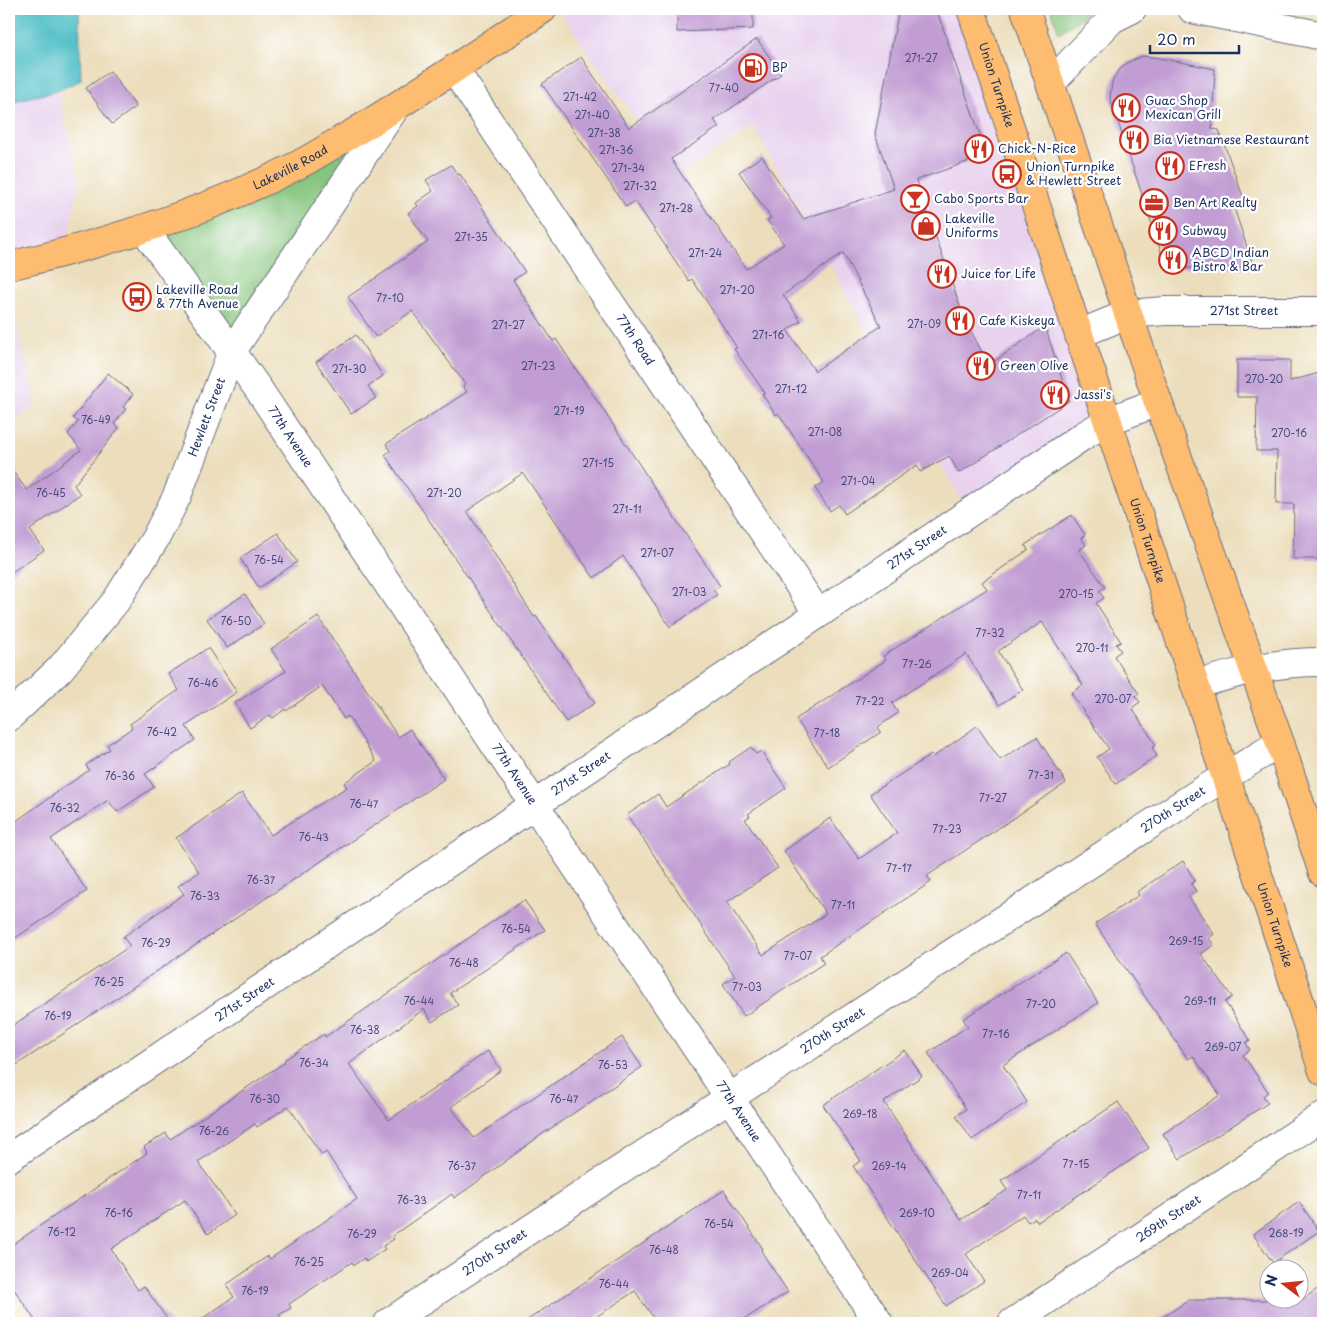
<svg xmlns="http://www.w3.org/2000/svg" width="1332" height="1332" font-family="'Playpen Sans',sans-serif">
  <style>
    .built { fill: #e8d2ee }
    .green { fill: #85c47c; stroke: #507a6d }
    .water { fill: #51bfc7; stroke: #367792 }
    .building { fill: #c19dd3; fill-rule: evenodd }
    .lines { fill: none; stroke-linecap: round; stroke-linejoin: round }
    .minor-casing { stroke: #646c7f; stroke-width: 30 }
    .primary-casing { stroke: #646c7f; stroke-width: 30 }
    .minor { stroke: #fff; stroke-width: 28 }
    .primary { stroke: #fdbc70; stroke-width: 28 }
    .labels { text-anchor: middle; stroke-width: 4.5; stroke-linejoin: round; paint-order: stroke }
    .number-label { font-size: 10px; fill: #444a7b }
    .poi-label { font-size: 12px; fill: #1b2f5e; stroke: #fff; text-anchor: start }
    .street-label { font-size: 12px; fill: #1b2f5e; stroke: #fff }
  </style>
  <rect width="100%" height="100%" fill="#fff"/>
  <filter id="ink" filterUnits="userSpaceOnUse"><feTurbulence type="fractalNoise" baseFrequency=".02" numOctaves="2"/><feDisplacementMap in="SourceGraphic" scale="10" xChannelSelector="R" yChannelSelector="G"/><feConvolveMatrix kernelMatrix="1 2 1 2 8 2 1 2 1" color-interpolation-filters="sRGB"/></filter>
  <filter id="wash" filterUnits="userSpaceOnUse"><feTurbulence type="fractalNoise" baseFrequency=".0096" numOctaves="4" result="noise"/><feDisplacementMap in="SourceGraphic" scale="20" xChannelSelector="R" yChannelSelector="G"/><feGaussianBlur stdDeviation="1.12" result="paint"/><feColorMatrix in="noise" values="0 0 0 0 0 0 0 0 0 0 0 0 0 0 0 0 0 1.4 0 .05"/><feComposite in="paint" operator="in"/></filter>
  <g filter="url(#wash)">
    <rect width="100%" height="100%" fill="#ecdebc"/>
    <!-- built -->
    <path class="built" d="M9,9H79L81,80L58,91L79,180L65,253L9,266Z
      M558,9H971L1108,421L968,512L753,126L677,177Z
      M9,296L36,405L9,425Z"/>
    <!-- green -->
    <path class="green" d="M1051,9H1095L1059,33Z
      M395,108L232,351L144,229Z"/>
    <!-- water -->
    <path class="water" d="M9,9H79L81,80L57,91L9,102Z"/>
    <g id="blocks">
      <!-- building -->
      <path class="building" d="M677,9H753V29L677,32Z
        M899,9L937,11L987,155L916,180L964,318L989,365L1045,326L1069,401L959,473L949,456L920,472L917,465L845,514L839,505L830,511L815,488L824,482L778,413L776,415L762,394L765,393L734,349L737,348L692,279L689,281L635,201L626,207L542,84L581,57L629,128L757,39L781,74L714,120L719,127L671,159L746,269L784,244L767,220L771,218L739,172L762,156L803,219L894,189L875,134ZM843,253L881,326L815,371L787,330L801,321L783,295Z
        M1143,56L1160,58L1215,69L1212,129L1219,130L1246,205H1233L1254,268H1176L1170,267L1164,261L1110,98L1112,82L1118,71L1128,62Z
        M110,71L136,107L112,124L86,88Z
        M451,165L458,175L460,174L525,272L513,280L553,341L556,339L720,586L713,590L717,595L670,627L623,556L594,578L523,473L467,511L534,617L536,616L595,703L566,722L385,455L390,451L386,444L467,392L463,386L465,384L412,311L376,337L348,297L428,242L408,213L418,206L416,203L433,191L426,180Z
        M356,335L383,376L368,386L376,398L351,414L316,362Z
        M1237,360H1290V381L1323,372V559H1293L1294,504H1276L1277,451H1256L1257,397H1237Z
        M108,373L133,394L123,407L126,409L114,424L119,428L74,485L80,494L30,530L44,550L9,574V467L27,490L81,450L68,434L78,422L73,418Z
        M1072,515L1085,535L1081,538L1086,545L1079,550L1105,587L1099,591L1104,598L1096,603L1121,642L1116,644L1121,651L1114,656L1139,694L1135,696L1140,702L1132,708L1156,745L1152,748L1157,756L1116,784L1097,757L1109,749L1071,693L1083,685L1042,622L998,651L1023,690L999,705L966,654L892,703L898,713L878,727L881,732L828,767L796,719L886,660L883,656L987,589L982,582L1028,550L1025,545Z
        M278,533L297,562L259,588L240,558Z
        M245,594L264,624L227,648L207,619Z
        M318,617L398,737L410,729L444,779L9,1070V1028L130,946L123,937L184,894L178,886L199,872L176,838L242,793L271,835L347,787L344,783L376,761L348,716L344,719L322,686L286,711L285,709L273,718L270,715L250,728L235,703L286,671L271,649Z
        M208,648L237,692L186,726L195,740L145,774L154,787L117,812L108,800L51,839L87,891L9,942V826L89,770L86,765L110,749L107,745L132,728L130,724L179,690L168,674Z
        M977,726L1000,760L1037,737L1066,783L927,876L931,882L820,956L824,963L744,1016L723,984L735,976L627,815L658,794L666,807L730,764L729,762L751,747L756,754L761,751L786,788L748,814L750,816L745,819L778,868L727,902L763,955L826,914L784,851L830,818L859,859L897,833L870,794L931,755L933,757Z
        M1183,861L1195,881L1191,884L1196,891L1188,896L1214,934L1209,938L1214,945L1201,954L1232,997L1225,1002L1250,1040L1246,1043L1250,1050L1243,1055L1268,1092L1263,1096L1268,1103L1180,1159L1163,1134L1220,1095L1193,1056L1188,1059L1095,924L1139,895L1137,892Z
        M524,900L545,930L450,993L458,1005L432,1022L424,1009L349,1064L389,1120L488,1051L501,1070L451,1107L474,1138L622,1037L642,1067L541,1135L466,1190L454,1198L452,1194L392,1236L394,1239L383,1246L385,1249L366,1262L364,1258L354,1265L352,1262L289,1304L291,1308L279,1315L284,1323H196L234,1297L226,1285L268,1256L270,1259L357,1199L326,1152L322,1155L288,1106L257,1127L255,1124L198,1162L235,1215L208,1234L185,1200L111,1249L138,1290L144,1286L170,1323H37L9,1282V1247L147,1153L144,1147L166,1133L170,1139L172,1138L285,1062L284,1060L324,1034L325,1037Z
        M1066,953L1098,1003L1003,1065L1027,1102L972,1140L956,1116L966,1109L928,1053L968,1026L963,1019Z
        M905,1050L922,1076L884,1102L961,1220L1007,1190L1001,1181L1118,1102L1149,1148L1038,1222L1035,1218L1028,1222L1023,1215L966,1254L984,1281L946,1306L853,1166L861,1161L823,1105Z
        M724,1190L763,1249L761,1251L788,1292L738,1323H657L635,1291L587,1323H523Z
        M1299,1202L1319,1231L1273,1263L1253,1234Z
        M1323,1285V1323H1154L1189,1300H1302Z"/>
    </g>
  </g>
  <g filter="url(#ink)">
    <use href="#blocks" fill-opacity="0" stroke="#646c7f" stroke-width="1"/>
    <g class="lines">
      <defs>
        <g id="minor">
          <path d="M1192,9L1323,36"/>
          <path id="s1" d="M454,69L817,612"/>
          <path d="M1051,83L1112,19L1132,9"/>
          <path id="s2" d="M144,229L259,390L879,1323"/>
          <path id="s3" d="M1079,334L1128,314L1165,311H1323"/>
          <path d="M1195,685C1243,671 1272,662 1323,662"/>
          <path id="s4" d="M9,717L60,669L116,601L155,539L177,496L232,351L395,108"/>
          <path id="s5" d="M9,1158L1083,436L1108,421L1158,402"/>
          <path id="s6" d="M388,1323L729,1098L1205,789L1280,743"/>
          <path id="s7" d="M1012,1323L1323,1116"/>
        </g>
        <g id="primary">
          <path id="s8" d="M971,9L1323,1071"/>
          <path d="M1025,9L1158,402L1280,743L1323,873"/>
          <path id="s9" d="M9,266C107,243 204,213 294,167C313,158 331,145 350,135C416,95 480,52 543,9"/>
        </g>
      </defs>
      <!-- minor casing -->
      <use href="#minor" class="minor-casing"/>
      <!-- primary casing -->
      <use href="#primary" class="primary-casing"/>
      <!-- minor -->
      <use href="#minor" class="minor"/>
      <!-- primary -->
      <use href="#primary" class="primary"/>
    </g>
  </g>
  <!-- icons -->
  <defs>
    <symbol id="fuel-ring" viewBox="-11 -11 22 22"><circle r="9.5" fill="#fff" stroke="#c8321e" stroke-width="1.5"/><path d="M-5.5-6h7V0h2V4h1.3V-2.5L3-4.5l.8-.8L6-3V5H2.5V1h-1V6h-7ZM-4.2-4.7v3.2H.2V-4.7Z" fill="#c8321e"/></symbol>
    <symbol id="restaurant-ring" viewBox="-11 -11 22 22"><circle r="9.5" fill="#fff" stroke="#c8321e" stroke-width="1.5"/><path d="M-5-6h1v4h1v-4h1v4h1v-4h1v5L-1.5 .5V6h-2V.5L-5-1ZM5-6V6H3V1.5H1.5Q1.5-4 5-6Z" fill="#c8321e"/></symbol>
    <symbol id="bus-ring" viewBox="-11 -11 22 22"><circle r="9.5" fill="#fff" stroke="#c8321e" stroke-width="1.5"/><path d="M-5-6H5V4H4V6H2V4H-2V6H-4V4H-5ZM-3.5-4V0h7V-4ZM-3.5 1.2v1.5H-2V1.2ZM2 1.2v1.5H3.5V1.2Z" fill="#c8321e"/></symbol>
    <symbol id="bar-ring" viewBox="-11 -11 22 22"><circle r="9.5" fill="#fff" stroke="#c8321e" stroke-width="1.5"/><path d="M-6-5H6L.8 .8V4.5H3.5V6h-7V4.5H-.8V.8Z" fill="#c8321e"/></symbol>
    <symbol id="office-ring" viewBox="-11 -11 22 22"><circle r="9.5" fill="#fff" stroke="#c8321e" stroke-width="1.5"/><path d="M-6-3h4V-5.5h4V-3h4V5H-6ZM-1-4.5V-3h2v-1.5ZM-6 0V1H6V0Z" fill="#c8321e"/></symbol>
    <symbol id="shop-ring" viewBox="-11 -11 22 22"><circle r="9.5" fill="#fff" stroke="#c8321e" stroke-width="1.5"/><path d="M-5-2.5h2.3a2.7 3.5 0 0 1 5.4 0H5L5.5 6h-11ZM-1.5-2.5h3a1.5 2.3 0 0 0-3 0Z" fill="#c8321e"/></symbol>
  </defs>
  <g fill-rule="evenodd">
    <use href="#fuel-ring" x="737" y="52" width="32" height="32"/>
    <use href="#restaurant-ring" x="1110" y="92" width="32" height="32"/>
    <use href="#restaurant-ring" x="1118" y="124" width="32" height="32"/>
    <use href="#restaurant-ring" x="963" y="133" width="32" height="32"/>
    <use href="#restaurant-ring" x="1154" y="150" width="32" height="32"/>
    <use href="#bus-ring" x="991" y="158" width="32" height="32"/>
    <use href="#bar-ring" x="899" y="183" width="32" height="32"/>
    <use href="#office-ring" x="1138" y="187" width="32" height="32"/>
    <use href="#shop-ring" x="910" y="210" width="32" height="32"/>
    <use href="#restaurant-ring" x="1147" y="215" width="32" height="32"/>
    <use href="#restaurant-ring" x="1157" y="244" width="32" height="32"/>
    <use href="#restaurant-ring" x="926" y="258" width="32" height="32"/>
    <use href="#bus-ring" x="121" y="281" width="32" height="32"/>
    <use href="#restaurant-ring" x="944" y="305" width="32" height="32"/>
    <use href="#restaurant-ring" x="965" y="350" width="32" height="32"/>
    <use href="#restaurant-ring" x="1039" y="379" width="32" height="32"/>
  </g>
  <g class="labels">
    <!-- number labels -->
    <g class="number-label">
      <text x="921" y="62">271-27</text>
      <text x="724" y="92">77-40</text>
      <text x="580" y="101">271-42</text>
      <text x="592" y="119">271-40</text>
      <text x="604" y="137">271-38</text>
      <text x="616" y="154">271-36</text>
      <text x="628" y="172">271-34</text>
      <text x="640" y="190">271-32</text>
      <text x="676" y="212">271-28</text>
      <text x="471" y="241">271-35</text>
      <text x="705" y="257">271-24</text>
      <text x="737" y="294">271-20</text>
      <text x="390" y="302">77-10</text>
      <text x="924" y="328">271-09</text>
      <text x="508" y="329">271-27</text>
      <text x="768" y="339">271-16</text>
      <text x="538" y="370">271-23</text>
      <text x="349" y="373">271-30</text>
      <text x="1264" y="383">270-20</text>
      <text x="791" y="393">271-12</text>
      <text x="569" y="415">271-19</text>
      <text x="96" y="424">76-49</text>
      <text x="825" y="436">271-08</text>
      <text x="1289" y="437">270-16</text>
      <text x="598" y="467">271-15</text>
      <text x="858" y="485">271-04</text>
      <text x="51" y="497">76-45</text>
      <text x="444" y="497">271-20</text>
      <text x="627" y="513">271-11</text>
      <text x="657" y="557">271-07</text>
      <text x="269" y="564">76-54</text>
      <text x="689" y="596">271-03</text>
      <text x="1076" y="598">270-15</text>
      <text x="236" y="625">76-50</text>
      <text x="990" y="637">77-32</text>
      <text x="1092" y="652">270-11</text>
      <text x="917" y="668">77-26</text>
      <text x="203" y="687">76-46</text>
      <text x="1113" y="703">270-07</text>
      <text x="870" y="705">77-22</text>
      <text x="162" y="736">76-42</text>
      <text x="827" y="737">77-18</text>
      <text x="1041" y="779">77-31</text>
      <text x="120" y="780">76-36</text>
      <text x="993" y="802">77-27</text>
      <text x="364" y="808">76-47</text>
      <text x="65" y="812">76-32</text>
      <text x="947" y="833">77-23</text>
      <text x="314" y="841">76-43</text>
      <text x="899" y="872">77-17</text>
      <text x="261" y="884">76-37</text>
      <text x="205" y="900">76-33</text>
      <text x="843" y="909">77-11</text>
      <text x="516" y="933">76-54</text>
      <text x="1186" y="945">269-15</text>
      <text x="156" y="947">76-29</text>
      <text x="798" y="960">77-07</text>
      <text x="464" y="967">76-48</text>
      <text x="109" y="986">76-25</text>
      <text x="747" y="991">77-03</text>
      <text x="419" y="1005">76-44</text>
      <text x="1200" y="1005">269-11</text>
      <text x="1041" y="1008">77-20</text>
      <text x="58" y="1020">76-19</text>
      <text x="365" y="1034">76-38</text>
      <text x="996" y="1038">77-16</text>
      <text x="1223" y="1051">269-07</text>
      <text x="314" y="1067">76-34</text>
      <text x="613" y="1069">76-53</text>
      <text x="265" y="1103">76-30</text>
      <text x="564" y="1103">76-47</text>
      <text x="860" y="1118">269-18</text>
      <text x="214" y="1135">76-26</text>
      <text x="1076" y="1168">77-15</text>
      <text x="462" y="1170">76-37</text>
      <text x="889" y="1170">269-14</text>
      <text x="1029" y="1199">77-11</text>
      <text x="412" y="1204">76-33</text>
      <text x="119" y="1217">76-16</text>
      <text x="917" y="1217">269-10</text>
      <text x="719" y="1228">76-54</text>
      <text x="62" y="1236">76-12</text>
      <text x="1286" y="1237">268-19</text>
      <text x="362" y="1238">76-29</text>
      <text x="664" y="1254">76-48</text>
      <text x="309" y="1266">76-25</text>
      <text x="950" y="1277">269-04</text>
      <text x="614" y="1288">76-44</text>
      <text x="255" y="1295">76-19</text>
    </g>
    <!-- poi labels -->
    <g class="poi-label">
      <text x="772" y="72">BP</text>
      <text x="1145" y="105">Guac Shop<tspan x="1145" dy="14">Mexican Grill</tspan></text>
      <text x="1153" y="144">Bia Vietnamese Restaurant</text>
      <text x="998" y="153">Chick-N-Rice</text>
      <text x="1189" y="170">EFresh</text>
      <text x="1026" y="171">Union Turnpike<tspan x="1026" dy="14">&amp; Hewlett Street</tspan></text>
      <text x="934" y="203">Cabo Sports Bar</text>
      <text x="1173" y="207">Ben Art Realty</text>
      <text x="945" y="223">Lakeville<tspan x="945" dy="14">Uniforms</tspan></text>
      <text x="1182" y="235">Subway</text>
      <text x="1192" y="257">ABCD Indian<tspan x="1192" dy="14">Bistro &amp; Bar</tspan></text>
      <text x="961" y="278">Juice for Life</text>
      <text x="156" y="294">Lakeville Road<tspan x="156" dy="14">&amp; 77th Avenue</tspan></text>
      <text x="979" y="325">Cafe Kiskeya</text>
      <text x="1000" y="370">Green Olive</text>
      <text x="1074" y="399">Jassi's</text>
    </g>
    <!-- street labels -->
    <g class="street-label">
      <text dy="4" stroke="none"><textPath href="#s8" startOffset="80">Union Turnpike</textPath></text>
      <text dy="4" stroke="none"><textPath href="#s9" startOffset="299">Lakeville Road</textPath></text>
      <text dy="4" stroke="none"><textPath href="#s3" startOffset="169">271st Street</textPath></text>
      <text dy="4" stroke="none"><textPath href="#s1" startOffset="326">77th Road</textPath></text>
      <text dy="4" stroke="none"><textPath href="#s4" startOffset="364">Hewlett Street</textPath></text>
      <text dy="4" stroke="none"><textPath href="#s2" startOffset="254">77th Avenue</textPath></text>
      <text dy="4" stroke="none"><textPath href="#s8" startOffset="560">Union Turnpike</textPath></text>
      <text dy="4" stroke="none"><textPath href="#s5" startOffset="1094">271st Street</textPath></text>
      <text dy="4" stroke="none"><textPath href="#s2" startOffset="659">77th Avenue</textPath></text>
      <text dy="4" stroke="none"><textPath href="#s5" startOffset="689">271st Street</textPath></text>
      <text dy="4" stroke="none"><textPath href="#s6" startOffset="938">270th Street</textPath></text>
      <text dy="4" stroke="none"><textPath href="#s8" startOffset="965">Union Turnpike</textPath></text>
      <text dy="4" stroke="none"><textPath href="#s5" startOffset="284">271st Street</textPath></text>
      <text dy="4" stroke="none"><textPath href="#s6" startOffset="532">270th Street</textPath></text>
      <text dy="4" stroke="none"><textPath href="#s2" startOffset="1064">77th Avenue</textPath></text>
      <text dy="4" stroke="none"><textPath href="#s7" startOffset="188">269th Street</textPath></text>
      <text dy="4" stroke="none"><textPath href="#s6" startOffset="128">270th Street</textPath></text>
    </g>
  </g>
  <!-- margin -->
  <rect width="1332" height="1332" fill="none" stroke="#fff" stroke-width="30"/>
  <!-- north arrow -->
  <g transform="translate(1284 1284) rotate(286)"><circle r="24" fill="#ffffff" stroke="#a4acbf"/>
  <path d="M0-4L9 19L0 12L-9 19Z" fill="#c8321e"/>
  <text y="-8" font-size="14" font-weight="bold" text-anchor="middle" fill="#1b2f5e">N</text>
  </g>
  <!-- scale -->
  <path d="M1150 45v8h89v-8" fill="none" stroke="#1b2f5e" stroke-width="2.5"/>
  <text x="1157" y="45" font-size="15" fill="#1b2f5e" stroke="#ffffff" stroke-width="4" paint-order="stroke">20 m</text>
</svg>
